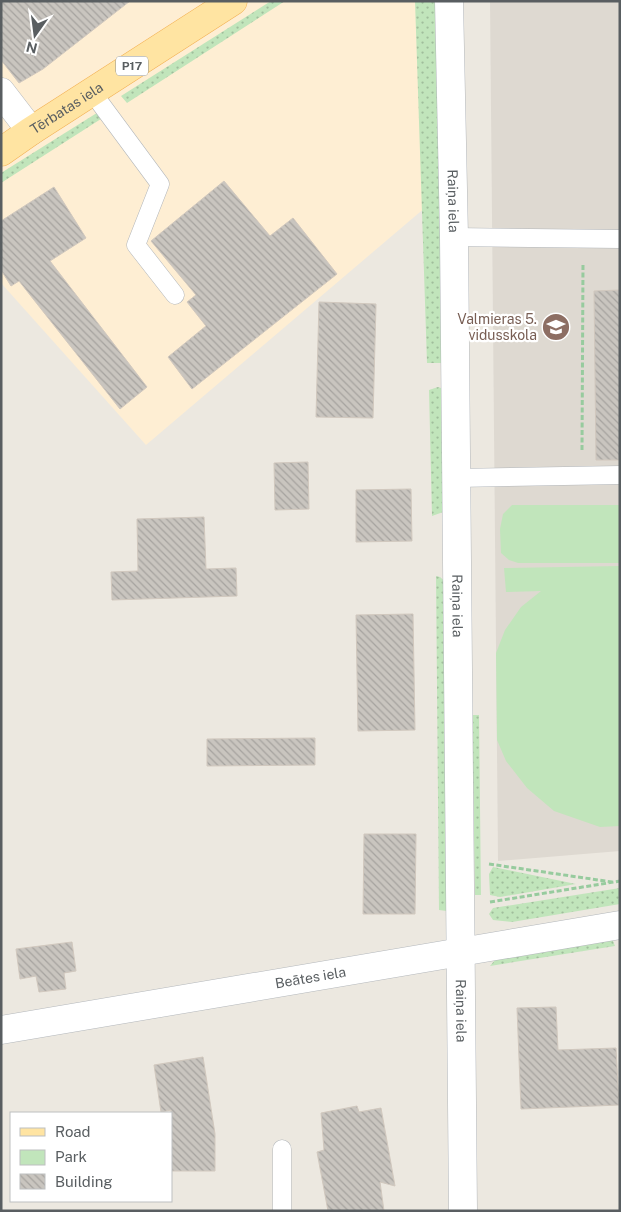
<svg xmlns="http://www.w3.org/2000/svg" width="621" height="1212" font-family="'Public Sans',sans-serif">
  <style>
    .commercial { fill: #feeed3 }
    .education { fill: #ded9d1 }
    .grass { fill: url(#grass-dots) }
    .park { fill: #c1e5bb }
    .building { fill: url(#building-back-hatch); stroke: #d1c8be }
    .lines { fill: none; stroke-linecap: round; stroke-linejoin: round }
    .service-casing { stroke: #b3b7bb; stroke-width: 19 }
    .minor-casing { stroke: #b3b7bb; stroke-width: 29 }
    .tertiary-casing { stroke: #b3b7bb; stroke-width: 29 }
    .primary-casing { stroke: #f3b052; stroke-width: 29 }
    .path { stroke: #97cb9e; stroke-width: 3; stroke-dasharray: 5 2.5; stroke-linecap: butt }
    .service { stroke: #fff; stroke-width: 18 }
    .minor { stroke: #fff; stroke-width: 28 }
    .tertiary { stroke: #fff; stroke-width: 28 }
    .primary { stroke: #ffe4a2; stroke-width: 28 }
    .labels { text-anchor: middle; stroke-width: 4.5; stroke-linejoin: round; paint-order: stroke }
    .shield { fill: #fff; stroke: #8b8e90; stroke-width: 1 }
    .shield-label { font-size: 12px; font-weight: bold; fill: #595e61 }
    .street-label { font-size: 14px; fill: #595e61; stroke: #fff }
    .education-label { font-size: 14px; fill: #785e54; stroke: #fff; text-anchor: end }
  </style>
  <defs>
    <pattern id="grass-dots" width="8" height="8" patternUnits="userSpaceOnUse" patternTransform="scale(1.25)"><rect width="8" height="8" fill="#c1e5bb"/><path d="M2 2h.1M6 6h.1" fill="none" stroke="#a0bd9b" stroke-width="1.8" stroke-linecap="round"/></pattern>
    <pattern id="building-back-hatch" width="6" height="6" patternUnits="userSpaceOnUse" patternTransform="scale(1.25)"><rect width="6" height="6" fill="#c9c5bf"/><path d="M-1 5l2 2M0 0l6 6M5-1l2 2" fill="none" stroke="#a6a39f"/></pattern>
  </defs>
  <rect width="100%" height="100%" fill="#ece8e0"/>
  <!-- commercial -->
  <path class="commercial" d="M1,1H449L453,184L146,445L1,283Z"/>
  <!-- education -->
  <path class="education" d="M490,1H620V851L498,861Z"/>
  <!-- grass -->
  <path class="grass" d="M271,1H285L127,103L121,96Z
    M415,1H435L444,363H427Z
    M100,111L104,117L1,183V173Z
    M438,387L444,389L446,511L432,516L429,390Z
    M436,576L440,577L450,586L454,912L439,910Z
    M472,715H479L481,895H475Z
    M493,867L498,868L576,884L500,897L490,895L489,874Z
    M620,888V904L512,922L493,920L489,914L493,908Z
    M605,940L613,941L615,946L490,966L495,960Z"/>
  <!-- park -->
  <path class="park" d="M512,505H620V563H518L509,560L501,553L500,529L503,514Z
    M620,566V826L600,827L554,811L527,788L506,761L497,740L496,653L505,630L521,607L541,591L506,592L504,568Z"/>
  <!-- building -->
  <path class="building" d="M1,1H130L43,69L19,83L1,60Z
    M224,181L270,236L293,218L337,274L192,389L168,357L206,326L187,302L196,295L151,241Z
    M54,187L86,238L50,261L147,387L120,409L19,281L11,286L1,270V221Z
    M620,290V460H596L594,291Z
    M319,302L376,304L373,418L316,417Z
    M308,462L309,509L275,510L274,463Z
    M411,489L412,541L356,542V490Z
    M204,517L206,569L236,568L237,596L112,600L111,572L138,571L137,519Z
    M413,614L415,730L358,731L356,615Z
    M315,738V765L207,766V739Z
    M364,834H416L415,914H363Z
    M72,942L76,971L64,973L66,989L39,992L36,976L20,979L16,949Z
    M556,1007L558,1050L616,1048L619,1105L521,1109L517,1008Z
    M203,1057L215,1134V1171H171V1110L161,1112L154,1065Z
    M357,1106L359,1112L381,1108L395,1186L380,1182L384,1211H328L317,1152L324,1150L321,1113Z"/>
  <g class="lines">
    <defs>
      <path id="service" d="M92,92L160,184L136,245L175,295
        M454,237L620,239
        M456,478L620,475
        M282,1211V1149"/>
      <path id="minor" d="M1,92L31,131"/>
      <g id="tertiary">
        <path id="s1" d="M449,1L454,237L463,1211"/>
        <path id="s2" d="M1,1030L620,925"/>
      </g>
      <g id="primary">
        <path id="s3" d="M1,152L31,131L233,1"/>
      </g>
    </defs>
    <!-- service casing -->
    <use href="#service" class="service-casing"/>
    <!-- minor casing -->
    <use href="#minor" class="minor-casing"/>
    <!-- tertiary casing -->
    <use href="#tertiary" class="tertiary-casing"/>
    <!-- primary casing -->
    <use href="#primary" class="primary-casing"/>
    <!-- path -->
    <path class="path" d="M582,450L583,264
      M489,864L612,882
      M490,902L620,881"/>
    <!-- service -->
    <use href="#service" class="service"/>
    <!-- minor -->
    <use href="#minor" class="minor"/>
    <!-- tertiary -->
    <use href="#tertiary" class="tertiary"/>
    <!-- primary -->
    <use href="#primary" class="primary"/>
  </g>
  <!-- icons -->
  <defs>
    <symbol id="school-disc" viewBox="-11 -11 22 22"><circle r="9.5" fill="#8d6e63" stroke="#fff"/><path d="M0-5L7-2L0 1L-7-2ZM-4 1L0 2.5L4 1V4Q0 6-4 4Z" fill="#fff"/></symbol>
  </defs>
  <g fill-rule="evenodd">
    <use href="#school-disc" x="540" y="311" width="32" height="32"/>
  </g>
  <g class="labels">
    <!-- shield labels -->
    <rect class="shield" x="116" y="56.5" width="32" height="19" rx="4"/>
    <g class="shield-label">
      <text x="132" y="70">P17</text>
    </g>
    <!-- street labels -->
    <g class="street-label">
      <text dy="5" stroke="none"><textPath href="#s3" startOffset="79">Tērbatas iela</textPath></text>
      <text dy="5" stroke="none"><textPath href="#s1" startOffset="200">Raiņa iela</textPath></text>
      <text dy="5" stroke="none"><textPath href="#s1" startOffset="605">Raiņa iela</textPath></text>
      <text dy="5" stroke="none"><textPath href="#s2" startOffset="314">Beātes iela</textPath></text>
      <text dy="5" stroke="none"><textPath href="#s1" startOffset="1010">Raiņa iela</textPath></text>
    </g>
    <!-- education labels -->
    <g class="education-label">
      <text x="537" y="324">Valmieras 5.<tspan x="537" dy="16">vidusskola</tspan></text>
    </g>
  </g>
  <!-- border -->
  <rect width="621" height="1212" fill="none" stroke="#595e61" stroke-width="5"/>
  <!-- legend -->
  <rect x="10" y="1112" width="162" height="90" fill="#ffffff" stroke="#bdbfc0"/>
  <rect x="20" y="1128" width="25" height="8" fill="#ffe4a2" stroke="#bdbfc0"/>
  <text x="55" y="1137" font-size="15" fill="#595e61">Road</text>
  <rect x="20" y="1150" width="25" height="15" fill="#c1e5bb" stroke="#bdbfc0"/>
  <text x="55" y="1162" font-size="15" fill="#595e61">Park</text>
  <rect x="20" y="1174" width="25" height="15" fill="url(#building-back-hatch)" stroke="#bdbfc0"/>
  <text x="55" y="1187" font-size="15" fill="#595e61">Building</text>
  <!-- north arrow -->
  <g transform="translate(35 35) rotate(194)" stroke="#ffffff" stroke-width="4" paint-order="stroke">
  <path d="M0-4L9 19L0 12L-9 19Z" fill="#595e61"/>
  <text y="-8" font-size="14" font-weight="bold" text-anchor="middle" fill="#595e61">N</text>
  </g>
</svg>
